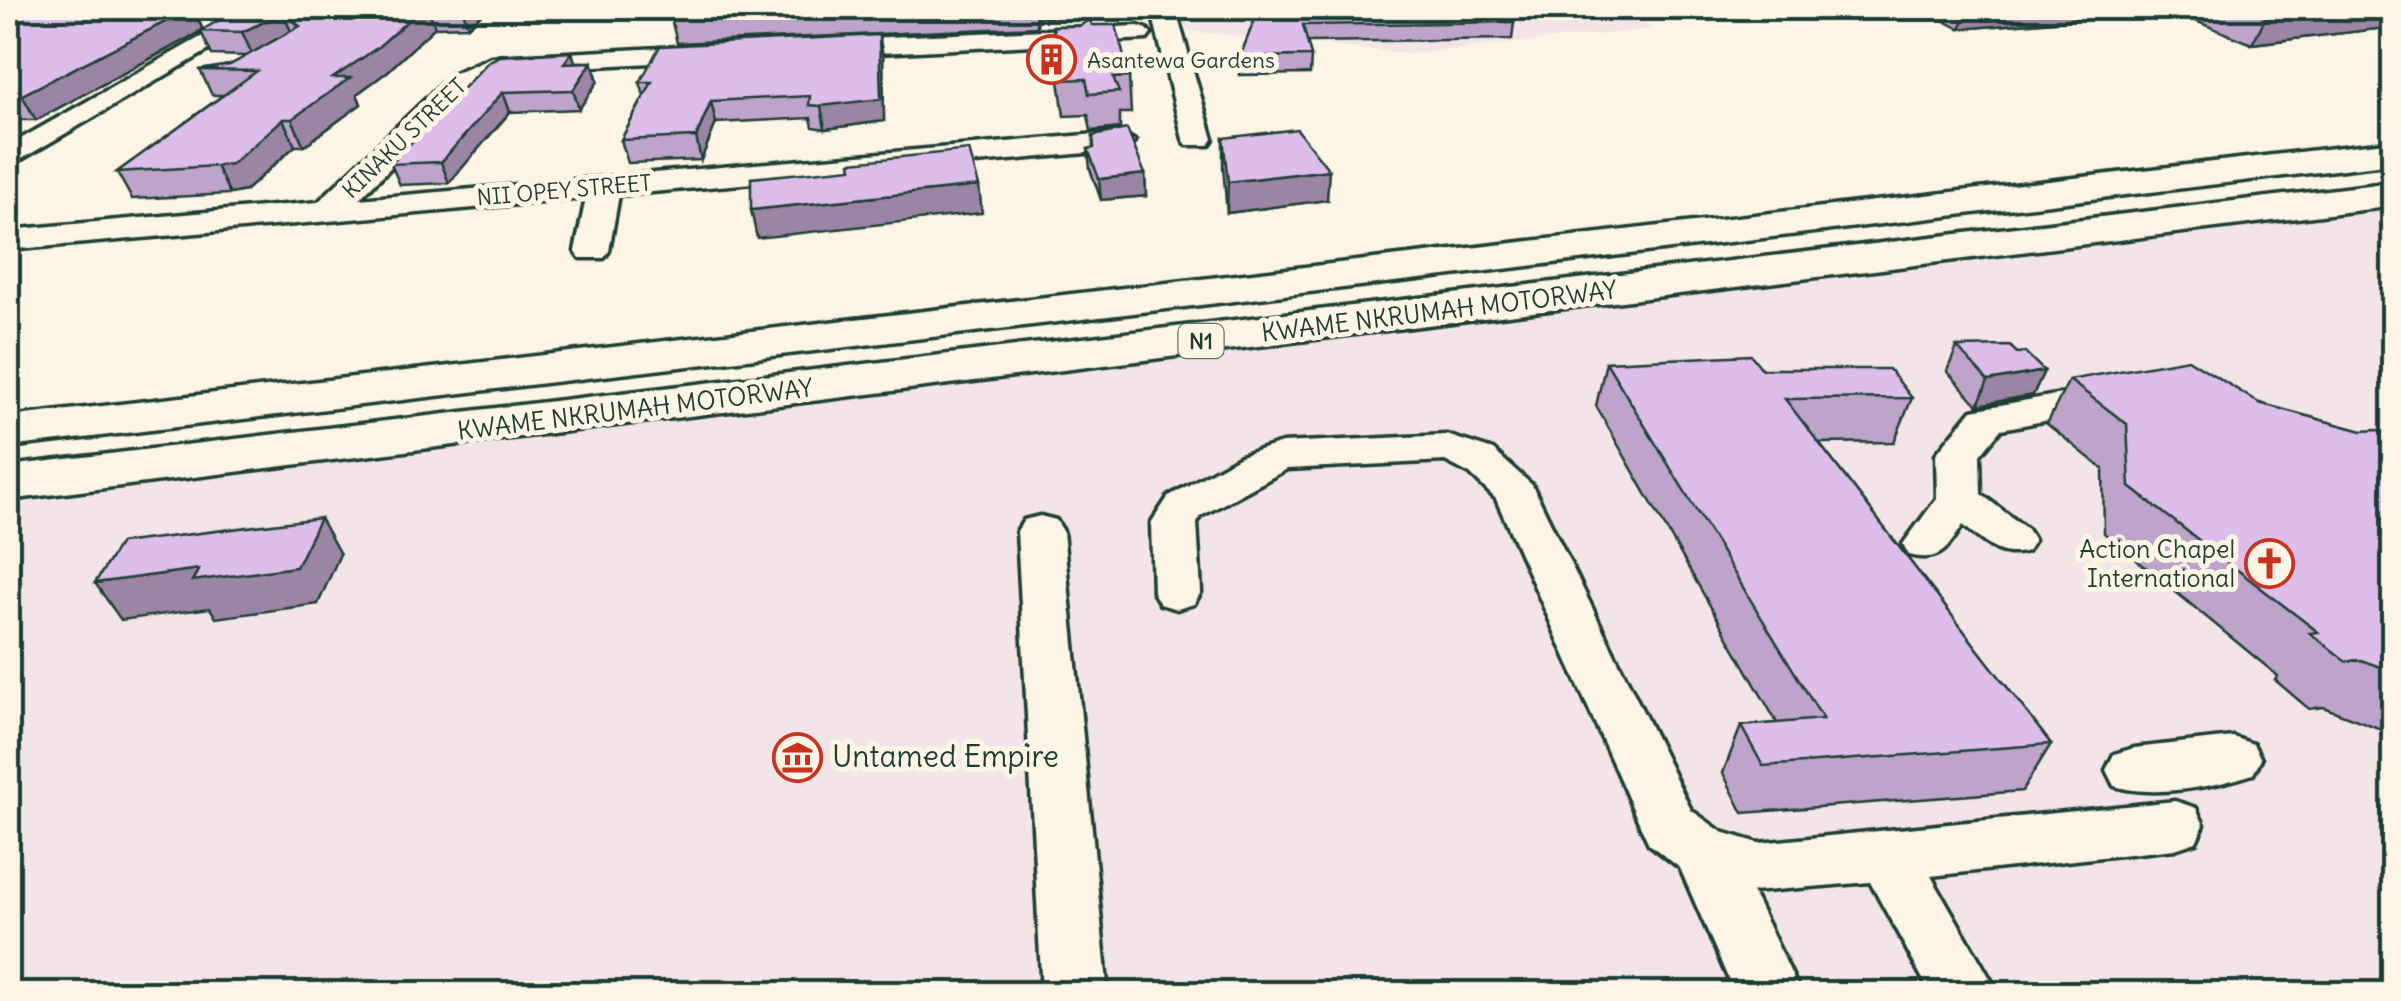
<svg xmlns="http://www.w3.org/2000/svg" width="2401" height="1001" font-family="Delius,sans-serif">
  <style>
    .built { fill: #f3e4e7 }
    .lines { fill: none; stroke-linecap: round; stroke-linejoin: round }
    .minor-casing { stroke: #1f3d34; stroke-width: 7 }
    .highway-casing { stroke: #1f3d34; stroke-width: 7 }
    .minor { fill: #fcf5e5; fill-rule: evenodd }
    .highway { fill: #fcf5e5; fill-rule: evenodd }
    .wall { fill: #bea3ca; stroke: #1f3d34; stroke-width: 2.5; fill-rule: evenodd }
    .shaded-wall { fill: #9b85a4; stroke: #1f3d34; stroke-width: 2.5 }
    .building { fill: #ddbeeb; stroke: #1f3d34; stroke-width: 2.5 }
    .labels { text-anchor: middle; stroke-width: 10; stroke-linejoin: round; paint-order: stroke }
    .far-poi-label { font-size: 22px; fill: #1f3d34; stroke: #fcf5e5; text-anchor: start }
    .far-street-label { font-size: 22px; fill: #1f3d34; stroke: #fcf5e5 }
    .shield { fill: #fcf5e5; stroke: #617469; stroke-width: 2.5 }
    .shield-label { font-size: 22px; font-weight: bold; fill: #1f3d34 }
    .street-label { font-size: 25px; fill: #1f3d34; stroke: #fcf5e5 }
    .poi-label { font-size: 25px; fill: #1f3d34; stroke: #fcf5e5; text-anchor: end }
    .near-poi-label { font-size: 30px; fill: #1f3d34; stroke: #fcf5e5; text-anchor: start }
  </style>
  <rect width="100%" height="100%" fill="#fcf5e5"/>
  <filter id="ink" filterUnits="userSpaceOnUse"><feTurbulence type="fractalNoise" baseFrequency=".01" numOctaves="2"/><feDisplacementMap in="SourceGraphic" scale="20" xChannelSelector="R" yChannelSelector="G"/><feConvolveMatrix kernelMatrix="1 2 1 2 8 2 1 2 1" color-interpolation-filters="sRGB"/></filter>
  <g filter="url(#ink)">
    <!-- built -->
    <path class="built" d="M1178,8H1628L1651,29L1411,54L1187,31Z
      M2393,201V993H8V496Z"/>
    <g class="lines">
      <defs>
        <path id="minor" d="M252,8H281L8,167V146Z
          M1151,8H1175L1213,139L1209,145H1187L1183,139Z
          M1138,26L1147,29L1151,34L1147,39L820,56L807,48L820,40Z
          M716,45L729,53L725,59L505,71L472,86L359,199L1120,132L1135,141L1120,150L619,195L609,251L604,258H580L575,251L586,198L8,250V230L318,202L452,74L491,57Z
          M2117,384L2131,387L2137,396L2131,405L2001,429L1980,455L1981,494L2027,529L2034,540L2027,551C1999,559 1985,543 1963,525C1947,549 1940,563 1909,555L1903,544L1937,498L1936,454L1972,410Z
          M1447,435L1493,450L1532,485L1691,810L1722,832L1759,843L2175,801L2196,808L2204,825L2196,842L2175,849L1931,876L1999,994H1931L1870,882L1752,892L1801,994H1735L1680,868L1649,844L1641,827L1496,499L1470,474L1445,461L1287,469L1201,516L1197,523L1201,592L1194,604L1177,609L1160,604L1153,592L1151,523L1169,496L1240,456L1282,443Z
          M1040,516L1056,520L1063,531L1108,994H1042L1017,531L1024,520Z
          M2233,737L2253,744L2261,759L2253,774C2214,787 2153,798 2114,786L2106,770L2114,754L2134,748Z"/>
        <path id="highway" d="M2394,141V163L8,447V417Z
          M2394,182V206L8,500V466Z"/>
      </defs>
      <!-- minor casing -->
      <use href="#minor" class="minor-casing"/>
      <!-- highway casing -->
      <use href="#highway" class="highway-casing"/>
      <!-- minor -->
      <use href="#minor" class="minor"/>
      <!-- highway -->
      <use href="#highway" class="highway"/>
    </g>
    <!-- wall -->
    <path class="wall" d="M8,8H488L468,26L435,27L387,72L357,94L361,104L304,146H295L245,191L230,194L132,199L117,172L223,95H212L200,70L230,65L247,56L212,55L201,32L36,120H8ZM193,8L235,11L203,30Z
      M600,8H1135V11L1037,18V27L677,43L671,18L676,9L601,12Z
      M1259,8L1514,22L1512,39L1307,42L1311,56L1310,74L1239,75L1240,57Z
      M1920,8H2394V27L2252,44L2171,11L1960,29Z
      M1092,25L1129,77L1131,113H1120V128L1091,131L1088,115L1064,116L1056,60L1053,26Z
      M883,56L884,121L825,129L813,127L811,118L716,123L701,160L628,163L621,140L644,96L640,82Z
      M489,61L592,62L598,81L579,109L510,112L449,183L400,185L391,164Z
      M1093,136L1145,174L1146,196L1101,200L1090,169L1088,149L1093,148Z
      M1223,138L1327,200L1227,213L1223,167Z
      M1957,347L2017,353L2044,371L2033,395L1978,405L1947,371Z
      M1606,362L1762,369L1912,398L1894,442L1819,443L2051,744L2022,791L1743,813L1723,773L1741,726L1777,723L1596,406Z
      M2069,380L2259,403L2394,440V734L2323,707L2309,709L2275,680L2278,676L2104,533L2103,469L2047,424Z"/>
    <!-- shaded-wall -->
    <path class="shaded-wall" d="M193,8L203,30L36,120L22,95Z
      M422,8H428L435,27L387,72L357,94L361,104L304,146L292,119L333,78Z
      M462,8H488L468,26Z
      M1035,8H1135V11L1037,18V27Z
      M1968,8H2173L2171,11L1960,29Z
      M2347,8H2394V27L2252,44L2266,17Z
      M283,13L293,36L253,56L242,32Z
      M879,35L883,56L884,121L825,129L821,106Z
      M572,52L578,71L564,63Z
      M592,62L598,81L579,109L573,90Z
      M503,92L510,112L449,183L441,162Z
      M711,101L716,123L701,160L696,137Z
      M283,119L295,146L245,191L230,194L216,166Z
      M1329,170L1327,200L1227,213L1228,182Z
      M1145,174L1146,196L1101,200L1099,179Z
      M979,186L982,213L757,238L751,210Z
      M2044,371L2033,395L1978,405L1988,381Z
      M320,518L340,554L318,604L216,618L210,608L121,620L95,583L199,569Z"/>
    <!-- building -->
    <path class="building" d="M8,8H192L22,95L8,94Z
      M241,8H422L377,48L333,78H350L292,119H283L232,164L216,166L117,172L257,71L200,70L230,65L300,26L283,13L242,32L200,31Z
      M677,8H918L671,18Z
      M1259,8H1505L1514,22L1303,25L1311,56L1240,57Z
      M2242,8H2347L2266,17Z
      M1090,20L1092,25H1116L1129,77L1113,78L1119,92L1089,94L1086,79L1061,80L1053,26H1079Z
      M879,35L881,99L821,106L809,105L810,96L711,101L696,137L621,140L652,82H640L660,46Z
      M572,52L564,63L592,62L573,90L503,92L441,162L391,164L489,61L500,56Z
      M1127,129L1145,174L1099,179L1088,149L1094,148L1093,136Z
      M1297,129L1329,170L1228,182L1223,138Z
      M969,150L979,186L751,210V178L852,168L851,162Z
      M2010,346L2017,353L2025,352L2044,371L1988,381L1957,347Z
      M1751,355L1762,369H1889L1912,398L1785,399L2051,744L1763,766L1741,726L1823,719L1606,362Z
      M2188,359L2259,403L2362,431L2377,430L2394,440V672L2361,660L2346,661L2310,633L2318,632L2130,487L2127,424L2069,380Z
      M320,518L296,567L192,581L199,569L95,583L120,543Z"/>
  </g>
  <!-- icons -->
  <defs>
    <symbol id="building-ring" viewBox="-11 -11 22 22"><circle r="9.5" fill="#fcf5e5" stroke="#c8321e" stroke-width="1.5"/><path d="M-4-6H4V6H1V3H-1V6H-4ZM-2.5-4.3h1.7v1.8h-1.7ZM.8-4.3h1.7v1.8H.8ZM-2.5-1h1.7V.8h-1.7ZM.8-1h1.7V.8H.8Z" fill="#c8321e"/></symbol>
    <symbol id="church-ring" viewBox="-11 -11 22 22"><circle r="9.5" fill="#fcf5e5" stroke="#c8321e" stroke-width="1.5"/><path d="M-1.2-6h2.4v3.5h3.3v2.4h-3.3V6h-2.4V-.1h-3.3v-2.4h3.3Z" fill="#c8321e"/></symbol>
    <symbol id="museum-ring" viewBox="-11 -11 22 22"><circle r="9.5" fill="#fcf5e5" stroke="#c8321e" stroke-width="1.5"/><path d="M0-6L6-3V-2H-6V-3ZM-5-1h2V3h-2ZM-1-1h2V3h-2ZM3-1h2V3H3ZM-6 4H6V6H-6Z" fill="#c8321e"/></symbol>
  </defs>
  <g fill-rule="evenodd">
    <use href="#building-ring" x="1024" y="32" width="55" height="55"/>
    <use href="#church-ring" x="2242" y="536" width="55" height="55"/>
    <use href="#museum-ring" x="770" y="730" width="55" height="55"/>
  </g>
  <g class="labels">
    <!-- far-poi labels -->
    <g class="far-poi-label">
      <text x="1087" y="68">Asantewa Gardens</text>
    </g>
    <!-- far-street labels -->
    <g class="far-street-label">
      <text transform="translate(404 138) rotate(-44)" y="8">KINAKU STREET</text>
      <text transform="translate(564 190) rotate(-5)" y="8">NII OPEY STREET</text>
    </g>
    <!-- shield labels -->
    <rect class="shield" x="1178.5" y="324" width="45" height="34" rx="8"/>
    <g class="shield-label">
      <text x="1201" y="349">N1</text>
    </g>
    <!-- street labels -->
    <g class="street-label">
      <text transform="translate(1439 311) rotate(-7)" y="9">KWAME NKRUMAH MOTORWAY</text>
      <text transform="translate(635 409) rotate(-7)" y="9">KWAME NKRUMAH MOTORWAY</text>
    </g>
    <!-- poi labels -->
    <g class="poi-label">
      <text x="2235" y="558">Action Chapel<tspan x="2235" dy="29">International</tspan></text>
    </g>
    <!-- near-poi labels -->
    <g class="near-poi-label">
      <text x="832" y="767">Untamed Empire</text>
    </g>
  </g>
  <!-- margin -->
  <rect width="2401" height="1001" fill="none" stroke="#fcf5e5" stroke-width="40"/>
  <rect x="20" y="20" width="2361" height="961" fill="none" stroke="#1f3d34" stroke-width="4" filter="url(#ink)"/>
</svg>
